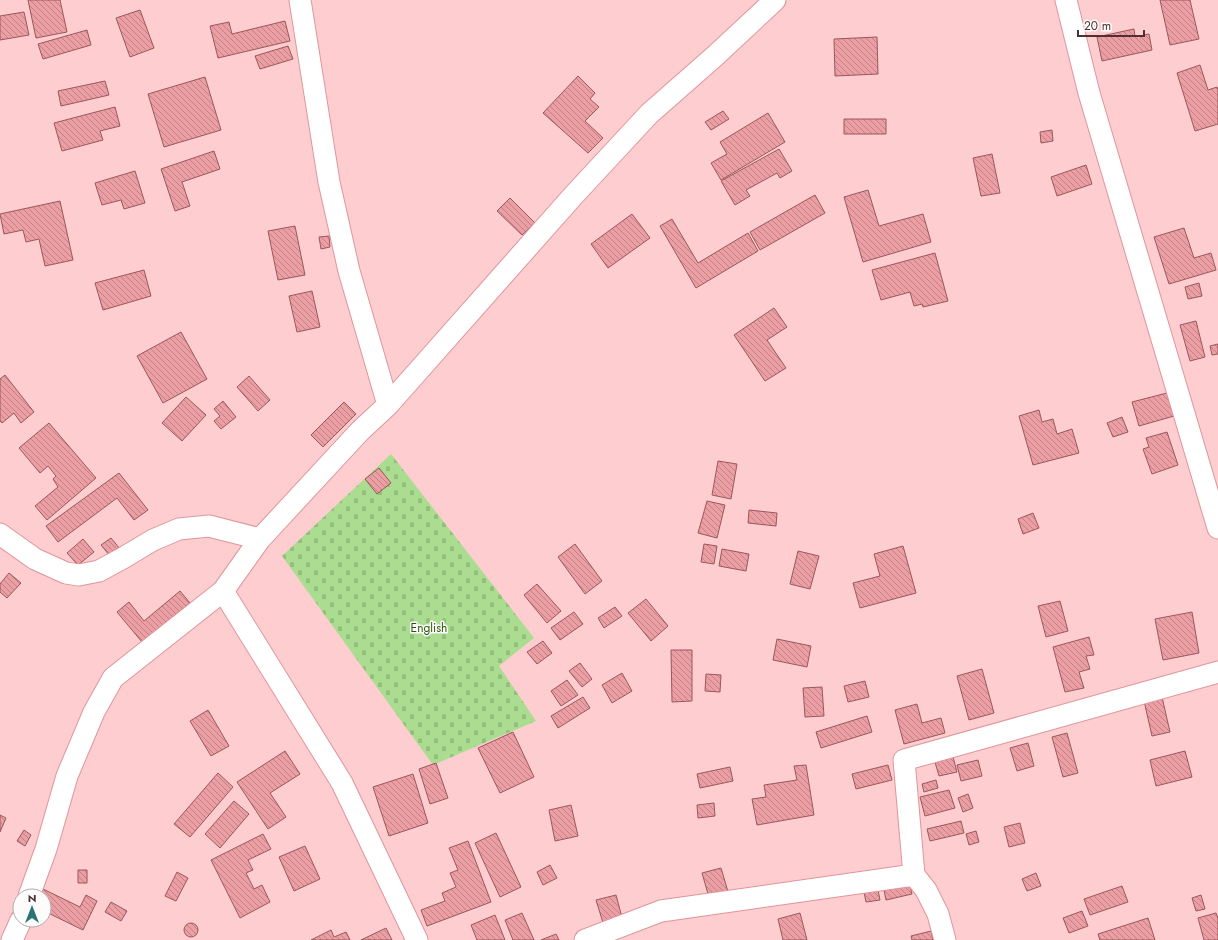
<svg xmlns="http://www.w3.org/2000/svg" width="1218" height="940" font-family="Jost,sans-serif">
  <style>
    .cemetery { fill: url(#cemetery-stones) }
    .building { fill: url(#building-back-hatch); stroke: #9b575c }
    .lines { fill: none; stroke-linecap: round; stroke-linejoin: round }
    .minor-casing { stroke: #e09599; stroke-width: 23 }
    .minor { stroke: #fff; stroke-width: 21 }
    .labels { text-anchor: middle; stroke-width: 3; stroke-linejoin: round; paint-order: stroke }
    .park-label { font-size: 12px; fill: #295601; stroke: #fcfcfc }
  </style>
  <defs>
    <pattern id="cemetery-stones" width="16" height="16" patternUnits="userSpaceOnUse"><rect width="16" height="16" fill="#aadd90"/><path d="M2 7V4a2 2 0 0 1 4 0v3zM10 15v-3a2 2 0 0 1 4 0v3z" fill="#94be7d"/></pattern>
    <pattern id="building-back-hatch" width="6" height="6" patternUnits="userSpaceOnUse"><rect width="6" height="6" fill="#eb9fa4"/><path d="M-1 5l2 2M0 0l6 6M5-1l2 2" fill="none" stroke="#c18286"/></pattern>
  </defs>
  <rect width="100%" height="100%" fill="#fdcdcf"/>
  <!-- cemetery -->
  <path class="cemetery" d="M391,454L534,638L499,666L536,721L433,765L282,556Z"/>
  <!-- building -->
  <path class="building" d="M28,0H60L67,32L36,38Z
    M1160,0H1190L1199,39L1170,45Z
    M140,10L154,48L130,57L116,18Z
    M24,12L29,35L0,40V16Z
    M285,21L290,41L218,58L210,26L229,22L232,34Z
    M1134,29L1135,37L1149,34L1152,50L1102,61L1097,37Z
    M87,30L91,45L43,59L38,44Z
    M877,37L878,74L835,76L834,39Z
    M288,46L293,59L260,69L255,56Z
    M1200,65L1208,90L1217,87L1218,89V124L1195,131L1177,73Z
    M578,76L595,93L590,99L599,107L585,121L603,138L588,153L543,113Z
    M205,77L221,130L164,147L148,94Z
    M105,81L109,95L61,106L58,91Z
    M115,107L120,126L100,131L103,140L62,151L54,123Z
    M723,111L729,119L711,130L705,122Z
    M768,113L785,142L721,180L711,163L727,154L720,142Z
    M844,119H886V134H844Z
    M1052,130L1053,141L1041,143L1040,132Z
    M779,149L792,171L780,178L777,173L746,190L750,196L735,205L721,181Z
    M214,151L220,169L182,182L190,206L175,211L161,169Z
    M992,154L1000,193L981,196L973,158Z
    M1086,165L1092,184L1057,196L1051,177Z
    M135,171L145,203L124,209L121,200L102,205L95,183Z
    M868,190L879,226L923,214L931,242L863,262L844,197Z
    M815,195L825,213L760,250L750,232Z
    M510,198L535,223L522,235L497,211Z
    M60,201L73,260L45,266L39,239L26,242L23,230L4,234L0,214Z
    M632,214L650,238L608,268L591,244Z
    M672,219L698,263L748,233L758,251L696,288L660,226Z
    M295,226L305,275L278,280L268,231Z
    M1184,228L1194,258L1211,253L1216,270L1169,284L1154,237Z
    M329,236L330,247L321,249L319,237Z
    M935,253L948,301L923,307L922,304L914,306L910,292L881,300L872,270Z
    M144,270L151,296L103,310L95,283Z
    M1199,283L1202,296L1188,299L1185,287Z
    M312,291L320,327L297,332L289,296Z
    M774,308L787,327L767,340L786,368L765,381L734,335Z
    M1196,321L1205,357L1190,361L1180,325Z
    M181,332L207,379L163,403L137,356Z
    M1218,344V354L1212,355L1210,346Z
    M5,375L34,412L21,423L14,413L2,423L0,421V379Z
    M249,376L270,400L258,411L237,387Z
    M1167,393L1174,416L1139,426L1132,402Z
    M186,397L206,415L182,441L162,423Z
    M223,401L236,417L221,429L214,421L220,416L214,409Z
    M344,402L356,414L323,447L311,435Z
    M1039,410L1042,422L1053,419L1057,434L1072,429L1079,453L1033,465L1019,416Z
    M1122,417L1128,432L1113,437L1107,423Z
    M49,423L96,478L47,520L35,506L58,487L53,479L56,476L48,466L40,473L19,448Z
    M1167,432L1178,465L1152,474L1143,449L1149,447L1146,438Z
    M718,461L737,464L731,499L712,495Z
    M379,468L391,483L377,494L365,479Z
    M119,473L148,510L134,520L117,498L58,542L46,526Z
    M707,501L725,505L717,538L698,533Z
    M749,510L777,513L776,526L748,523Z
    M1033,513L1039,528L1023,534L1018,519Z
    M111,538L120,549L110,556L101,545Z
    M83,539L94,552L78,565L67,553Z
    M575,544L602,581L585,594L558,557Z
    M704,544L717,546L714,564L701,562Z
    M903,546L916,593L860,608L853,583L880,576L874,554Z
    M722,549L749,554L746,571L719,566Z
    M798,551L819,556L810,589L790,584Z
    M9,573L21,583L7,598L0,592V584Z
    M537,584L561,611L547,623L524,595Z
    M180,591L190,603L142,642L117,612L129,602L144,621Z
    M646,599L668,626L651,641L628,613Z
    M1060,601L1068,631L1046,637L1038,606Z
    M615,607L622,616L604,628L598,618Z
    M574,612L583,624L560,640L551,628Z
    M1192,612L1199,653L1163,660L1155,619Z
    M1089,637L1094,655L1086,656L1090,669L1079,672L1084,688L1065,692L1053,647Z
    M777,639L811,646L807,667L773,660Z
    M543,641L552,653L537,664L527,652Z
    M671,650H692V701L672,702Z
    M580,663L592,679L582,687L569,671Z
    M982,669L994,713L969,720L957,676Z
    M622,673L632,691L612,703L602,685Z
    M706,674L721,675L720,692L705,691Z
    M567,680L578,695L561,706L551,691Z
    M865,681L869,697L848,702L844,686Z
    M822,687L824,716L805,717L803,688Z
    M583,697L590,708L558,728L551,716Z
    M1162,697L1170,732L1152,736L1144,701Z
    M917,704L922,723L941,718L945,733L904,744L895,710Z
    M208,710L229,746L211,756L190,721Z
    M867,716L872,732L821,748L816,732Z
    M513,732L534,777L500,793L478,748Z
    M1067,733L1078,773L1063,777L1052,737Z
    M1028,743L1034,766L1017,771L1010,748Z
    M285,751L300,774L270,793L286,817L268,829L237,782Z
    M1185,751L1192,777L1156,786L1150,760Z
    M953,757L957,772L939,776L935,762Z
    M978,760L982,776L961,781L957,765Z
    M436,763L448,798L430,804L419,769Z
    M806,765L814,815L757,825L752,799L766,797L764,785L797,780L794,766Z
    M888,765L892,780L856,789L852,774Z
    M730,767L733,781L700,788L697,774Z
    M218,773L233,787L190,837L174,824Z
    M413,774L428,823L389,836L373,787Z
    M936,780L938,788L924,792L922,784Z
    M949,790L955,808L925,816L920,797Z
    M968,794L973,808L963,812L958,798Z
    M234,801L249,814L220,848L205,834Z
    M714,803L715,816L698,818L697,805Z
    M571,805L578,836L555,841L549,810Z
    M0,815L6,818L0,832Z
    M961,821L964,833L930,841L927,829Z
    M1020,823L1025,843L1009,847L1004,827Z
    M24,830L31,835L25,846L17,841Z
    M976,831L979,842L969,845L966,834Z
    M496,833L521,887L500,897L475,843Z
    M263,834L271,849L248,860L253,870L246,873L254,889L262,885L270,902L240,918L211,860Z
    M468,841L491,902L427,926L421,910L445,901L442,893L456,887L450,873L458,870L449,848Z
    M305,846L320,879L294,891L279,857Z
    M550,865L557,878L543,885L537,872Z
    M721,868L729,895L710,901L702,873Z
    M78,870H87V883H78Z
    M177,872L188,878L176,901L165,896Z
    M1036,873L1041,886L1027,891L1022,879Z
    M908,878L912,894L886,900L883,885Z
    M877,885L880,900L866,902L863,887Z
    M1122,886L1128,902L1090,915L1084,899Z
    M43,889L80,907L86,895L97,901L83,930L44,911V896H39Z
    M616,895L623,921L604,926L596,900Z
    M1201,895L1205,909L1196,911L1192,898Z
    M111,902L127,911L121,921L105,912Z
    M1082,911L1088,926L1069,933L1063,918Z
    M522,913L534,940H513L505,920Z
    M800,913L807,940H783L778,919Z
    M1216,913L1218,918V940H1204L1198,918Z
    M495,915L505,940H477L471,925Z
    M1148,918L1155,940H1100L1098,934Z
    M184 930a7 7 0 1 1 14 0a7 7 0 1 1-14 0Z
    M386,928L392,940H361Z
    M331,930L334,937L346,932L350,940H311Z
    M931,931L933,940H912L911,936Z
    M556,934L559,940H541Z"/>
  <g class="lines">
    <defs>
      <path id="minor" d="M300,0L329,182L349,271L388,405
        M1066,0L1089,93L1218,528
        M0,534L35,559L66,573L79,575L99,571L123,558L153,540L179,529L209,526L260,539
        M223,591L342,783L417,940
        M914,875L926,890L938,914L945,940
        M29,896L46,849L67,776L94,712L113,678L223,591L260,539L360,431L388,405L573,196L649,114L715,56L775,0
        M12,940L21,920
        M585,940L661,911L914,875L904,760L1218,672"/>
    </defs>
    <!-- minor casing -->
    <use href="#minor" class="minor-casing"/>
    <!-- minor -->
    <use href="#minor" class="minor"/>
  </g>
  <g class="labels">
    <!-- park labels -->
    <g class="park-label">
      <text x="429" y="632">English</text>
    </g>
  </g>
  <!-- north arrow -->
  <g transform="translate(32 908)"><circle r="19" fill="#fcfcfc" stroke="#b7aaab"/>
  <path d="M0-3L7 15L0 10L-7 15Z" fill="#2a7474"/>
  <text y="-6" font-size="11" font-weight="bold" text-anchor="middle" fill="#4f3032">N</text>
  </g>
  <!-- scale -->
  <path d="M1078 30v6h66v-6" fill="none" stroke="#4f3032" stroke-width="2"/>
  <text x="1084" y="30" font-size="12" fill="#4f3032" stroke="#fcfcfc" stroke-width="3" paint-order="stroke">20 m</text>
</svg>
